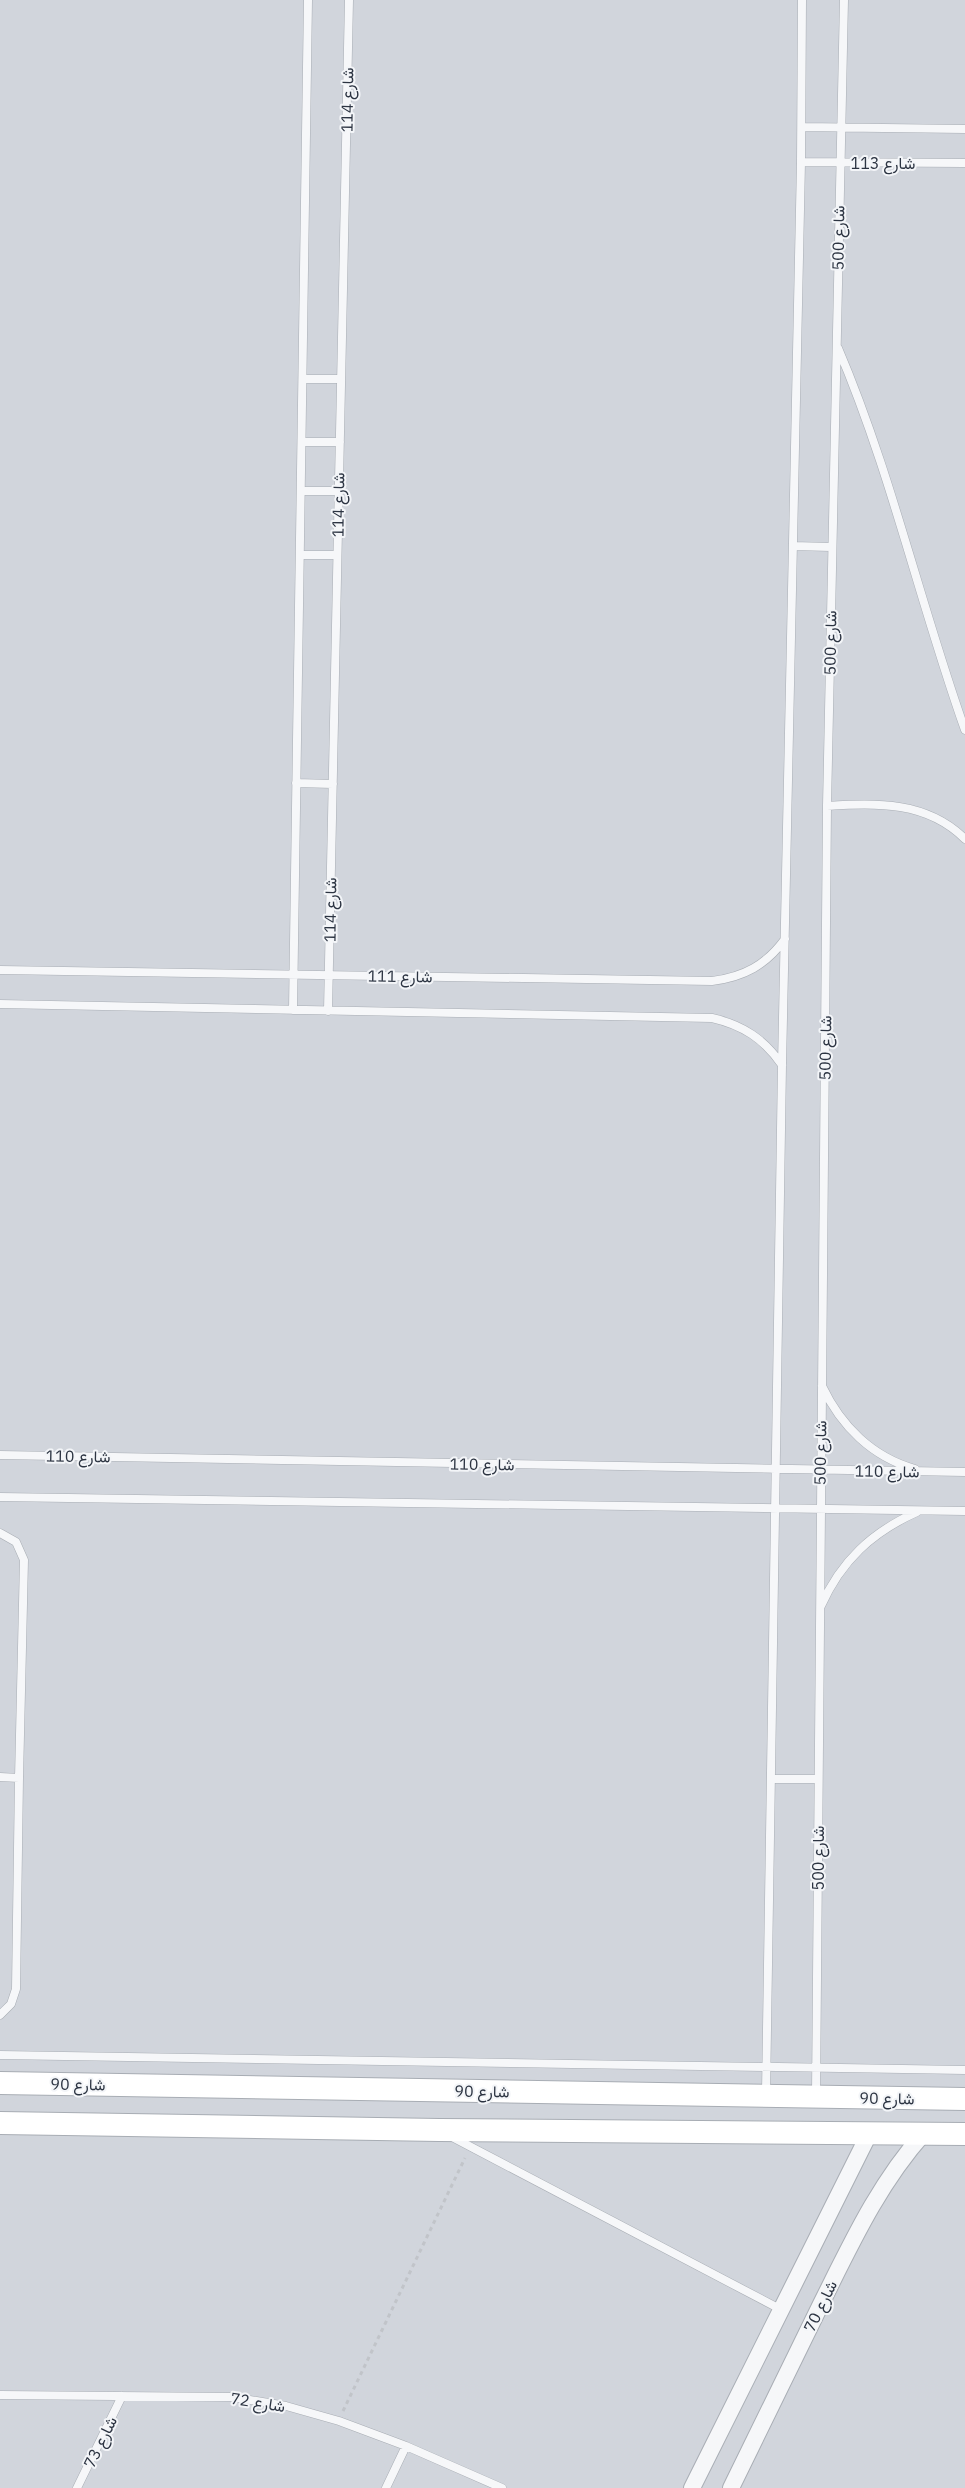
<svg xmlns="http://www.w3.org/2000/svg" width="965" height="2488" font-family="'IBM Plex Sans',Vazirmatn,sans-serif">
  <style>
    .built { fill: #d1d5dc }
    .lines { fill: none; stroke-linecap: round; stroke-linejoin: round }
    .lane-casing { stroke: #a8adb4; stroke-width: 9 }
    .street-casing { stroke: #a8adb4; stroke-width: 18 }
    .secondary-casing { stroke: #a8adb4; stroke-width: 24 }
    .path { stroke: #c1c4c9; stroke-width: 3; stroke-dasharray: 4 4; stroke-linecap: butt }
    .lane { stroke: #f6f7f9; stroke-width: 8 }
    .street { stroke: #f6f7f9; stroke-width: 16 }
    .secondary { stroke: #fff; stroke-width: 22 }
    .labels { text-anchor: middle; stroke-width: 4; stroke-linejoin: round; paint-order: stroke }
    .street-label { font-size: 16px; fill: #2c3442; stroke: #f3f5f8 }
  </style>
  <rect width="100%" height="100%" fill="#e3e6ea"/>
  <!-- built -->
  <path class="built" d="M0,0H965V2488H0Z"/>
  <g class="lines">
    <defs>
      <path id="lane" d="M802,127L965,129
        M801,162L965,163
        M838,348C891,472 920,604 965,730
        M303,379H341
        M302,442H340
        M301,491H338
        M793,546L831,547
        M300,555H337
        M296,783L333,784
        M827,806C877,803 927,801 965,839
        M0,970L712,981C744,977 766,965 785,939
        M0,1004L712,1018C743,1025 764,1039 782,1065
        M293,1010L308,0
        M328,1011L349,0
        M822,1386C841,1426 872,1457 915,1469
        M0,1455L965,1472
        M0,1497L965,1511
        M0,1533L16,1542L24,1560L19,1778L16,1989L11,2004L0,2015
        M821,1606C841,1561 872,1532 917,1512
        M0,1777L19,1778
        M771,1779H818
        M0,2055L965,2070
        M766,2093L782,1065L801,162L802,0
        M816,2095L827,806L844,0
        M454,2138L780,2309
        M0,2395L232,2397L286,2406L339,2421L406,2446L502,2488
        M77,2488L122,2396
        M386,2488L406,2446"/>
      <path id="street" d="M692,2488L869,2134
        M731,2488C761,2427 791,2366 821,2304C851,2244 879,2183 924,2133"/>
      <path id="secondary" d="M0,2083L965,2099
        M0,2123L439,2130L965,2134"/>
    </defs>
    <!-- lane casing -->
    <use href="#lane" class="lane-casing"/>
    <!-- street casing -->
    <use href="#street" class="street-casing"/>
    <!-- secondary casing -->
    <use href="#secondary" class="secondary-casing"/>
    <!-- path -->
    <path class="path" d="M343,2411L465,2158"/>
    <!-- lane -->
    <use href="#lane" class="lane"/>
    <!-- street -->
    <use href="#street" class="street"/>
    <!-- secondary -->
    <use href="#secondary" class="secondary"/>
  </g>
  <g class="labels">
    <!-- street labels -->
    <g class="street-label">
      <text transform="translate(347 100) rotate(-89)" y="6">شارع 114</text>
      <text x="883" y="169">شارع 113</text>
      <text transform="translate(838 238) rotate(-89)" y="6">شارع 500</text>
      <text transform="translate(338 505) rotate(-89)" y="6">شارع 114</text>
      <text transform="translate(830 643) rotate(-89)" y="6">شارع 500</text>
      <text transform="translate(330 910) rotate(-89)" y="6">شارع 114</text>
      <text transform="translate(400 976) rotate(1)" y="6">شارع 111</text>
      <text transform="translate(825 1048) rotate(-89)" y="6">شارع 500</text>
      <text transform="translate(820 1453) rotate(-89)" y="6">شارع 500</text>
      <text transform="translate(78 1456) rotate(1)" y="6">شارع 110</text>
      <text transform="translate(482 1464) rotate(1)" y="6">شارع 110</text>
      <text transform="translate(887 1471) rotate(1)" y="6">شارع 110</text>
      <text transform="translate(818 1858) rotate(-90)" y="6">شارع 500</text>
      <text transform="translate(78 2084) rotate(1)" y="6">شارع 90</text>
      <text transform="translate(482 2091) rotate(1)" y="6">شارع 90</text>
      <text transform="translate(887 2098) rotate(1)" y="6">شارع 90</text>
      <text transform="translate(820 2306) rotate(-64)" y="6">شارع 70</text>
      <text transform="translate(258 2402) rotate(9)" y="6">شارع 72</text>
      <text transform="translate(100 2442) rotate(-64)" y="6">شارع 73</text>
    </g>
  </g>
</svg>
